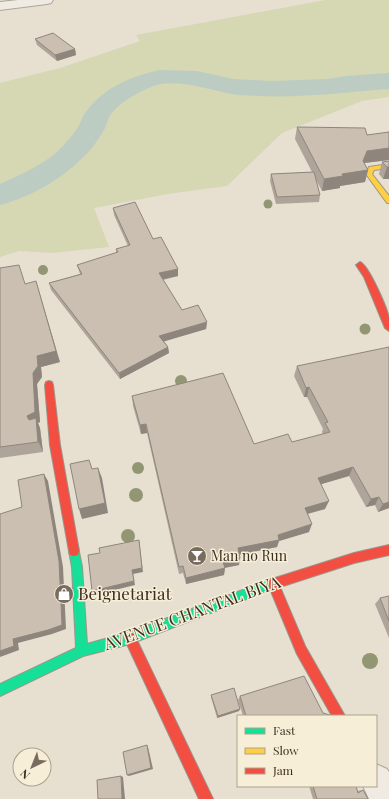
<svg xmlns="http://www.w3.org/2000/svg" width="389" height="799" font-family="'Playfair Display',serif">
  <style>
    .green { fill: #d6d7b3 }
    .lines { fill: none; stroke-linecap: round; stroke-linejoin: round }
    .river { fill: #bcccc2; fill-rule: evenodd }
    .street-casing { stroke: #ada599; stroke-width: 2 }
    .fast-casing { stroke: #9c958a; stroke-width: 2 }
    .slow-casing { stroke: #9c958a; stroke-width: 2 }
    .jam-casing { stroke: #9c958a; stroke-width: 2 }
    .street { fill: #efebe3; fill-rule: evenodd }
    .fast { fill: #16e098; fill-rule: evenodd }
    .slow { fill: #ffcf43; fill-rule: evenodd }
    .jam { fill: #f24e42; fill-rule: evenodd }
    .tree { fill: #929673 }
    .wall { fill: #afa499 }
    .shaded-wall { fill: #8e867d }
    .building { fill: #cbbfb2; stroke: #8e867d }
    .labels { text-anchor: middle; stroke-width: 3; stroke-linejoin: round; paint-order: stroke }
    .poi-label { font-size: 14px; fill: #3d2e20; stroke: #f7eed8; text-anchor: start }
    .near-poi-label { font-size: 17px; fill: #3d2e20; stroke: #f7eed8; text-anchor: start }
    .near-street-label { font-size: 17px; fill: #3d2e20; stroke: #f7eed8 }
  </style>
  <rect width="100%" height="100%" fill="#e7e0d1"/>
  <!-- green -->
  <path class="green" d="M325,0H389V97L362,101L282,133L227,186L168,194L94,208L109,247L52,253L19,251L0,257V83L60,68L140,41L136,35Z"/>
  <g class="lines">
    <!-- river -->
    <path class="river" d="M160,70L197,71L233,79L271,81L328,79L346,76L389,73V89C346,92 302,98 259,96C250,95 240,96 232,94C209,90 173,77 151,87C137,93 120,102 111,114C107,119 107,125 104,130C98,140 90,152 81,159C60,181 29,197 0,205V184C22,174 46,164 63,146C68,140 75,133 78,127C81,122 82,118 85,113C104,87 130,77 160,70Z"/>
    <defs>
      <path id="street" d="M18,0H53L51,3L47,4L0,10V2Z
        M376,764L387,769L389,772V799H369L363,786H376Z"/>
      <path id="fast" d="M74,546L78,547L82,567L87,644L130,632L275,578L279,579L280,583L279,587L275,588L130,644L83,656L0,696V684L76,648L72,567L69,551L70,547Z"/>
      <path id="slow" d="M389,164V168L374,170L372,174L389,196V203H387L366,174L369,167Z"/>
      <path id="jam" d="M360,262C369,266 387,308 389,318C389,322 389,327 389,331L385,328L364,277L356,265Z
        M49,381L52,382L53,385L60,445L79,551L78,555L74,556L70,555L69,551L50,445L45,385L46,382Z
        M389,545V555L354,563L280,587L305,646L345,716H332L297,654L268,584L269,580L275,578L354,553Z
        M130,632L134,634L213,799H199L126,642L124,638L126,634Z"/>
    </defs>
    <!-- street casing -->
    <use href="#street" class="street-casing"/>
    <!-- fast casing -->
    <use href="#fast" class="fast-casing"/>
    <!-- slow casing -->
    <use href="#slow" class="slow-casing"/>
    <!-- jam casing -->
    <use href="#jam" class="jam-casing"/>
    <!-- street -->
    <use href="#street" class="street"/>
    <!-- fast -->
    <use href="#fast" class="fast"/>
    <!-- slow -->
    <use href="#slow" class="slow"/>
    <!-- jam -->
    <use href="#jam" class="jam"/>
  </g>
  <!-- trees -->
  <g class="tree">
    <circle cx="268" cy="204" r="4.5"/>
    <circle cx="43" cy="270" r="5"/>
    <circle cx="365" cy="329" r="5.5"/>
    <circle cx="181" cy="381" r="6"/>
    <circle cx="138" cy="468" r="6"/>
    <circle cx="136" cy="495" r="7"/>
    <circle cx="128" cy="536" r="7"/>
    <circle cx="370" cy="661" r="8"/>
  </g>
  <!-- wall -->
  <path class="wall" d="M35,39L75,49L76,55L57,61L37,45Z
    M297,127L367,135L389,132V160L364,163L368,170L365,182L340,186V188L322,191L315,178L320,195L319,202L276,204L270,181L271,174L312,172L295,139Z
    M389,161V179H383L379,174L382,162Z
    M113,208L153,239L178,276L163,280L182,310L207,322L206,329L164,341L168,347L169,353L120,379L51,290L49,283L80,274L77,265L116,253V249L128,246L114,215Z
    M0,268L25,284L60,362L41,367L42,377L37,384L40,422L38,423L40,428L43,452L0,458Z
    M297,366L389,508L378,512L375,505L366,507L349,476L321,484L325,509L308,514L309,532L279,541L277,547L239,555V565L225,568L224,575L186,584L183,573L179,574L147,433L141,434L133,406L132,396L254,444L292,442L323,434L322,432L323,429L307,397H304L294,376Z
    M389,596V638L375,604L380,598Z
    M211,695L239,711L217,718L211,697Z
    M240,696L323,713L330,716H243L238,700Z
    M309,786H356L357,791L363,790L368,799H313Z"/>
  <!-- shaded-wall -->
  <path class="shaded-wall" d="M75,49L76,55L57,61L55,55Z
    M389,148V160L364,163L368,170L365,182L340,186V188L322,191L324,179L342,174L363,161L367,151Z
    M387,167H389V179H383Z
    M178,269V276L159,280V273Z
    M36,281L60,362L41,367L42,377L37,384L40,422L38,423L40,428L43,452L27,416L33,373L37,356Z
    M207,322L206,329L159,343V336Z
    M168,347L169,353L120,379L119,373Z
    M309,387L307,397H304L306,388Z
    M146,424L147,433L141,434L140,425Z
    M353,467L349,476L315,486L318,478Z
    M98,468L102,478L108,513L82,519L79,509Z
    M44,474L48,481L63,567L66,629L52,634L18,643L19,650L0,657V651L13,639Z
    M379,497L375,505L366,507L371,499Z
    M329,501L325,509L302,515L305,508Z
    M389,502V508L378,512L383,504Z
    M312,524L309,532L279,541L277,547L236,555L238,548L278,535Z
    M139,540L143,572L133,574L135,585L94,595L92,591L132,570Z
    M240,558L239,565L223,568V562Z
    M225,568L224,575L186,584V578Z
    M240,709L239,711L217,718L218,716Z
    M147,745L148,747L153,769L129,776L127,775Z
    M121,776L123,777L125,799H122Z"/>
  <!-- building -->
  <path class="building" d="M53,33L75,49L55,55L35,39Z
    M297,127L365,128L367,135L389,132V148L367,151L363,161L368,170L342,174L343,176L324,179Z
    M389,161V167H387L382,162Z
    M314,172L320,195L277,197L271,174Z
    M135,202L153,239L161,237L178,269L159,273L182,310L198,305L207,322L159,336L168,347L119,373L49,283L82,274L77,265L118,252L116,249L130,245L113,208Z
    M19,265L25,284L36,281L56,351L37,356L38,366L33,373L35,412L27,416L29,420L36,418L38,442L0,447V268Z
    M389,347V502L383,504L379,497L371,499L353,467L318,478L329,501L305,508L312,524L278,535L279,540L238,548L240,558L223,562L225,568L186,578L183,566L179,567L146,424L140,425L132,396L223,373L254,444L288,434L292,442L330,432L325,423L328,422L309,387L306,388L297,366Z
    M89,460L92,469L98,468L105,503L79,509L70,464Z
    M44,474L59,561L62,625L48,630L13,639L14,646L0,651V514L22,507L18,480Z
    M139,540L142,568L132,570L134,581L92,591L88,555L100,553L99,548Z
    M389,596V621L380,598Z
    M304,676L323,713L330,715V716H246L240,696Z
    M234,688L240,709L218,716L211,695Z
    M147,745L151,768L127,775L123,752Z
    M121,776L122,799H98L97,780Z
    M313,786H356L358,793L363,790L368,799H317Z"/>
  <!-- icons -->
  <defs>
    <symbol id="bar-disc" viewBox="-11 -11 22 22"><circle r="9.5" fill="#786c5e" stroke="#f7eed8"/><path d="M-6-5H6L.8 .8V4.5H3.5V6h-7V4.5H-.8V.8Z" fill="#fff"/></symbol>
    <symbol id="shop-disc" viewBox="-11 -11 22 22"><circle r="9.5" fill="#786c5e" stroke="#f7eed8"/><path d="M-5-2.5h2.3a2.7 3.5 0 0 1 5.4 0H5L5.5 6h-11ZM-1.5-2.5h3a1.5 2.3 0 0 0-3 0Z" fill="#fff"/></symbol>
  </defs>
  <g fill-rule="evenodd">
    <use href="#bar-disc" x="186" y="545" width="22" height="22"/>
    <use href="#shop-disc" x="53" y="583" width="22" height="22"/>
  </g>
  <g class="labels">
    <!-- poi labels -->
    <g class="poi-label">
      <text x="211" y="561">Man no Run</text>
    </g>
    <!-- near-poi labels -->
    <g class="near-poi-label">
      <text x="78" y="600">Beignetariat</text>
    </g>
    <!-- near-street labels -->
    <g class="near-street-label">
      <text transform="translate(192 613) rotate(-20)" y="6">AVENUE CHANTAL BIYA</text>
    </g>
  </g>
  <!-- legend -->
  <rect x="237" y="715" width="140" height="72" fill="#f7eed8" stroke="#ada18e"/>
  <rect x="245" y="728" width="20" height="6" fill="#16e098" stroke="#ada18e"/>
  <text x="273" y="735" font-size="12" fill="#3d2e20">Fast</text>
  <rect x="245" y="748" width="20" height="6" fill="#ffcf43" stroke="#ada18e"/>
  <text x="273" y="755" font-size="12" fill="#3d2e20">Slow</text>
  <rect x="245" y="768" width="20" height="6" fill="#f24e42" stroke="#ada18e"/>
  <text x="273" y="775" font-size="12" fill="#3d2e20">Jam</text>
  <!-- north arrow -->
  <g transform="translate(32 767) rotate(223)"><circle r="19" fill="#f7eed8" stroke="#ada18e"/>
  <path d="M0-3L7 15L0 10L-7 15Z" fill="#786c5e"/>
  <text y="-6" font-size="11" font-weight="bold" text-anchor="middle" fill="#3d2e20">N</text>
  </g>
</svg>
